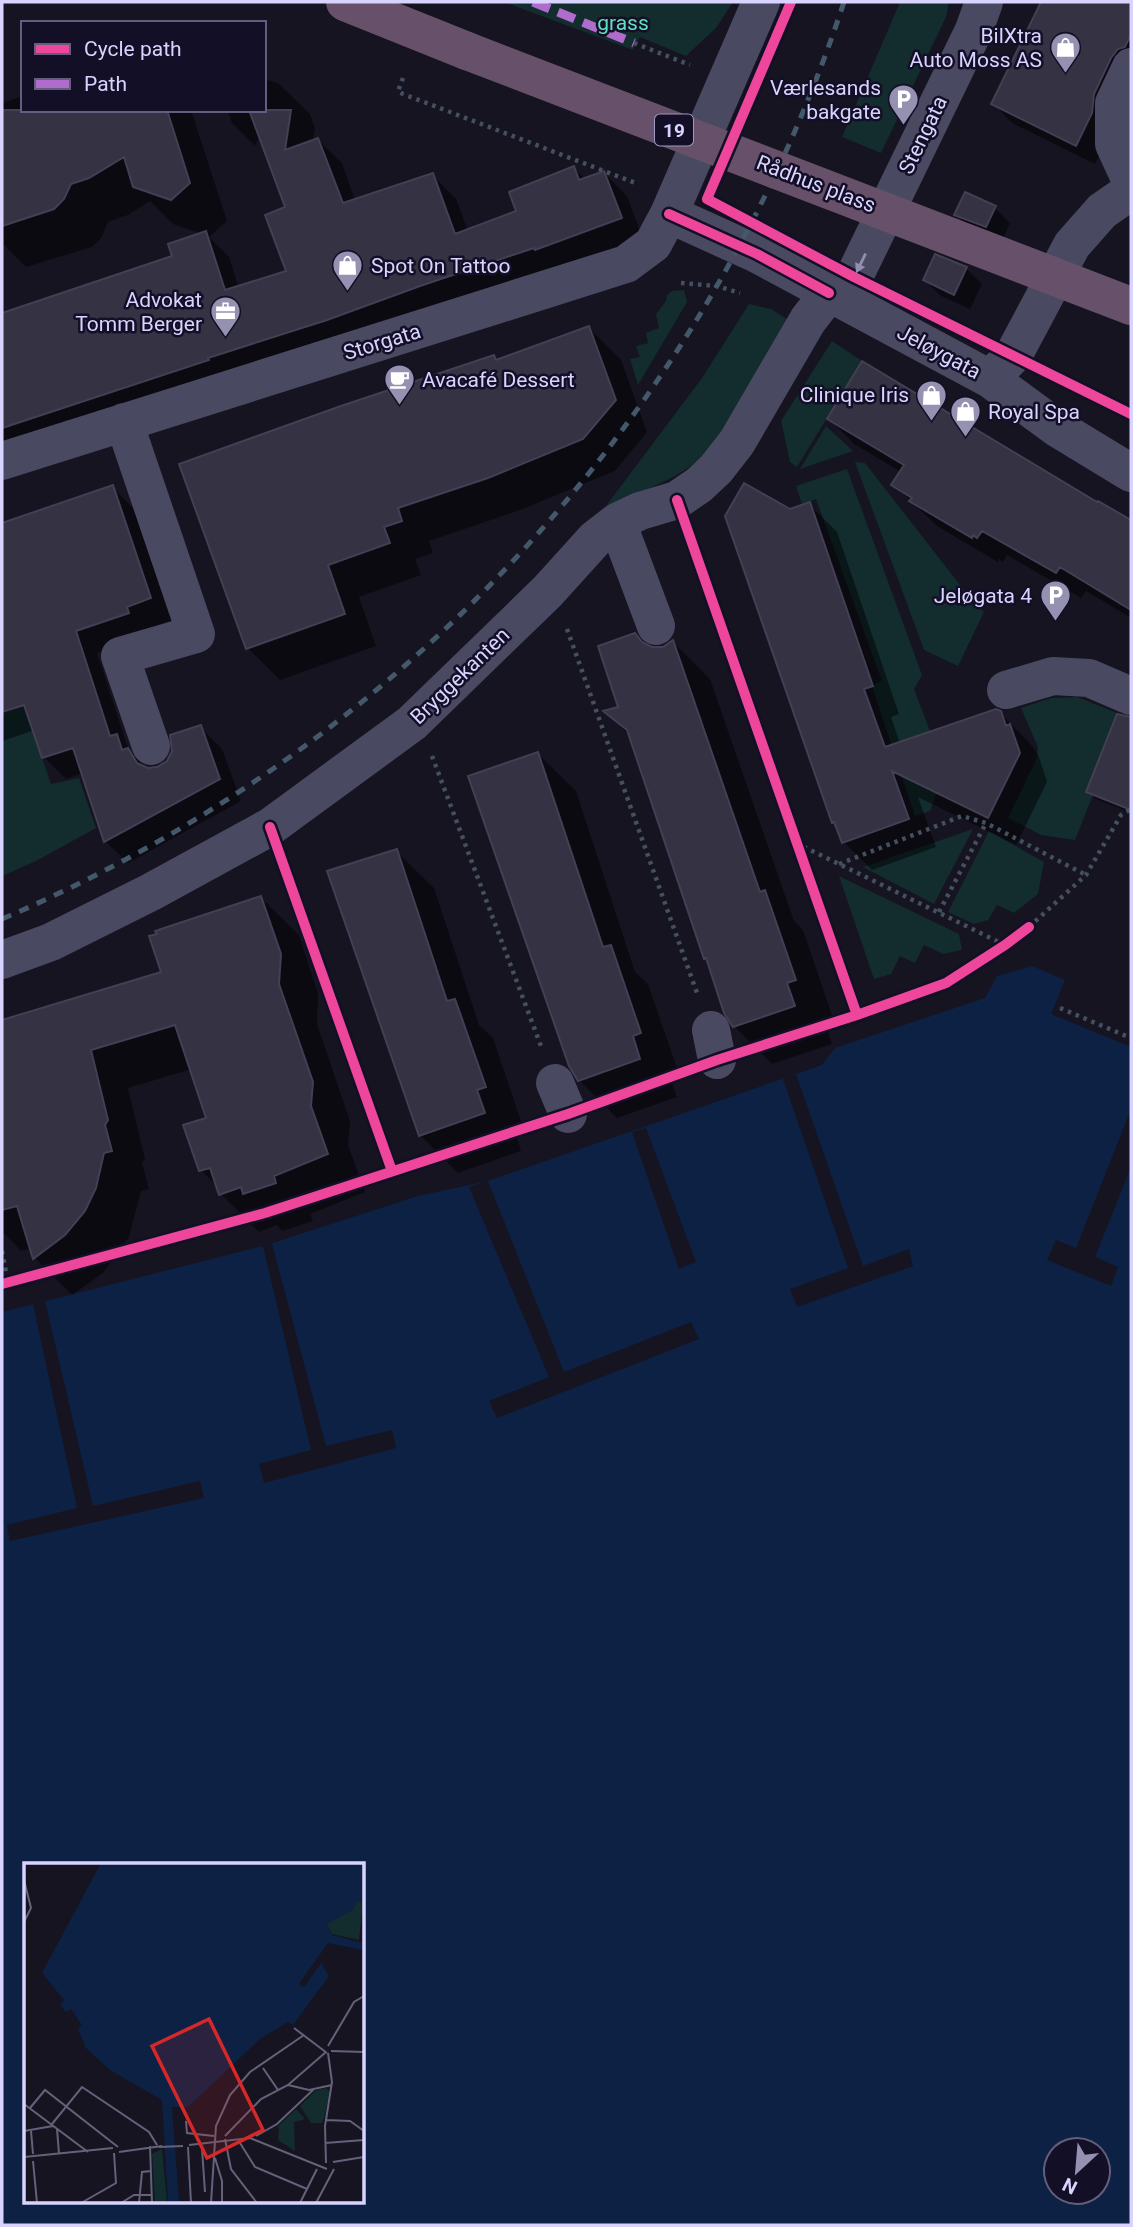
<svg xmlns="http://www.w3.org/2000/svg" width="1133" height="2227" font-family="Roboto,sans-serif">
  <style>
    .green { fill: #132c2d }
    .water { fill: #0d2144; fill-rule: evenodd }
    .pier { fill: #161421 }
    .shadow { fill: #0007 }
    .building { fill: #343243; stroke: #433f54; stroke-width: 2 }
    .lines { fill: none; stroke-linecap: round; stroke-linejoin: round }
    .path { stroke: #44505f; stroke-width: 4.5; stroke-dasharray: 3.5 5; stroke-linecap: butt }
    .minor { stroke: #4a4962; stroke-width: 38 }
    .highway { stroke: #67516a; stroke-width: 38 }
    .rail { stroke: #43596b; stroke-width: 5; stroke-dasharray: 10 9; stroke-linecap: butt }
    .highway-bridge { stroke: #67516a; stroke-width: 38 }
    .quiet { stroke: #b06ccc; stroke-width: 9; stroke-dasharray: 18 9; stroke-linecap: butt }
    .cycleway-casing { stroke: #130f26; stroke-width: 15 }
    .cycleway { stroke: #ed469a; stroke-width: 10 }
    .oneway { fill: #928eb0 }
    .labels { text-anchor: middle; stroke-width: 5; stroke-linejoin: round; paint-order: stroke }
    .shield { fill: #130f26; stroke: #9e99be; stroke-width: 2 }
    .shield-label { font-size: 19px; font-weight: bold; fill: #d9d4ff }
    .park-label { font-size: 21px; fill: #5fe0c0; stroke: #130f26 }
    .poi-label { font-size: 21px; fill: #d9d4ff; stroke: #130f26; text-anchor: end }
    .street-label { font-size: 21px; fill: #d9d4ff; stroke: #130f26 }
    .inset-road { fill: none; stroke: #64617a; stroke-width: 2 }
    .view { fill: #d62828; fill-opacity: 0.15; stroke: #d62828; stroke-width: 3.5 }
    .inset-edge { fill: none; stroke: #d9d4ff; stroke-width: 3.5 }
  </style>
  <rect width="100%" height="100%" fill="#161421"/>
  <!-- green -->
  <path class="green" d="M504,2H733L716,28L686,56L640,37L633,50Z
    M900,2H949L946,17L881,153L842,137Z
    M684,290L687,302L638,385L630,359L640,357L636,346L648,343L646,333L659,328L656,314L666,301L667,295L672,291Z
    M749,304L771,309L790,321L711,449C680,480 645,489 606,506L702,378Z
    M832,341L862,361L797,467L790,462L781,421Z
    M826,426L853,451L800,469Z
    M855,462L865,463L964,590L984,612L958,666L924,650Z
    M847,469L922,675L914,689L935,744L938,789L930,811L915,816L872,686L882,681L816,499L802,504L796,486Z
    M1077,697L1117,713L1086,792L1093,795L1075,840L1041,835L1008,818L1036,760L1038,747L1021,708L1051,698Z
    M24,705L51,784L79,778L96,828L36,861L2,876V712Z
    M973,829L934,904L863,867Z
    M989,831L1044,862L1038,894L1014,913L997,905L988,920L974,924L948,912Z
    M839,876L959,934L962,950L943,954L924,945L915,963L900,956L891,974L874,979Z"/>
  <!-- water -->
  <path class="water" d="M1032,966L1065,980L1051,1014L1131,1047V2225H2V1312L263,1246L418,1196L488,1181L822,1065L835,1048L985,998L997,976ZM26,1865H362V2201H26ZM1056,2150H1098V2192H1056Z"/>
  <!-- pier -->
  <path class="pier" d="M796,1074L863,1266L909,1249L913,1266L797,1307L790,1289L848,1268L783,1079Z
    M1131,1109V1167L1095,1257L1118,1267L1111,1286L1047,1260L1056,1240L1076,1248Z
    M646,1128L696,1262L679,1269L632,1132Z
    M488,1181L564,1372L691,1322L699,1339L497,1418L489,1401L549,1377L469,1187Z
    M272,1244L326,1446L392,1430L396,1448L264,1483L259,1464L311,1450L263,1246Z
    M45,1301L93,1506L200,1481L204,1498L10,1541L7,1525L77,1508L33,1304Z"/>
  <!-- shadow -->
  <path class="shadow" d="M1043,2H1131V76L1111,133L1095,164L1012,123L993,103Z
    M264,79L278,83L310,114L315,128L313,142L318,140L342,163L355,201L432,175L456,199L468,231L519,213L574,168L585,179L604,173L627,196L644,242L2,459V309L6,313L174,258L202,234L173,224L150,201L128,215L108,222L102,237L92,247L26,267L2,243V103L23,96V110H191L227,221L209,237L229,257L239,288L288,272V208L260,135L255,146L232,123L227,110H264Z
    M995,208L1010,223L1002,241L972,230L956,214Z
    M966,268L982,284L970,309L941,296L925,280Z
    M589,328L621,360L647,432L615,471L520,510L429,541L433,553L415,559L421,575L359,597L376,646L280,680L248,648L494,357L498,361Z
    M829,418L1023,460L1131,524V618L1086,591L1081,598L1007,555L1003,562L999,559L998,562L937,526L894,485L901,472L854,444Z
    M112,487L134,509L172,620L148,629L150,635L97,653L128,748L148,769H158L168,762L200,727L222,749L241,801L128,863L106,842L83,773L66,779L44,757L35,730L2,741V524Z
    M809,504L837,532L899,714L891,717L900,744L1000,713L1028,741L1038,754L1047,782L1016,845L918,797L936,847L872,870L844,842L838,826L834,822L790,511Z
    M673,642L710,679L794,921L803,930L833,1018L824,1020L832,1044L772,1064L734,1026L709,962L705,958L630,736L606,712L621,708L647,647L664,648Z
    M1118,716L1131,721V813L1096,799L1088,791Z
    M538,754L576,791L635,972L648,984L678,1071L669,1074L677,1097L617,1118L579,1080Z
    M396,851L434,888L479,1025L493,1038L522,1124L514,1128L521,1151L458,1173L420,1135Z
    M261,898L299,935L318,993L317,1024L350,1121L348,1145L365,1192L310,1214L313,1221L282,1231L277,1225L259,1232L221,1194L219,1188L201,1170L209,1119L192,1069L128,1088L145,1159L142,1163L149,1189L141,1191L129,1237L103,1273L72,1295L35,1258L32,1248L21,1251L2,1231V1142H4L2,1135V1021L163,973Z"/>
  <!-- building -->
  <path class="building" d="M1041,2H1131V34L1125,47L1118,49L1111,58L1094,94L1092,113L1076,146L991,104Z
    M2,110H167L190,183L171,200L133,187L124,157L89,178L71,184L64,199L54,209L2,226Z
    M249,110H291L285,150L318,138L343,203L433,173L455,234L516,211L509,192L574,166L579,180L604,171L622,218L535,250L534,248L420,286L327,320L208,358L209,360L2,428V313L172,256L168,244L206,231L225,290L286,271L265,215L285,207Z
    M965,192L996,206L986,227L954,215Z
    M935,254L967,267L954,295L923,280Z
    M589,326L616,400L583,439L488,478L398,508L402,521L384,527L390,543L328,565L345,614L246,649L179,464L341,406L494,355L496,360Z
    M862,361L1097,502L1098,501L1131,520V610L1060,567L1056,573L982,531L977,538L973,535L972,538L909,501L912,498L891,485L904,465L827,419Z
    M744,483L790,509L810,502L873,686L864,689L885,747L996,709L1001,711L1006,726L1010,724L1020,753L988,818L892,771L909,819L842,843L834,822L832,823L725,516Z
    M113,485L151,598L127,607L129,613L76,631L110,736L117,734L122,750L128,748L137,763L148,768L157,767L167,761L172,751L170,735L201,725L220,779L104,842L73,748L42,758L24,705L2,712V523Z
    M635,633L642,642L652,647H663L673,640L760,892L765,890L796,980L787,983L795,1006L733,1027L724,1013L706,958L704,959L627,730L603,711L618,707L598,646Z
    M1117,714L1131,717V810L1086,792Z
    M538,752L603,947L611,945L641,1033L633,1036L640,1059L578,1081L569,1066L468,776Z
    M397,849L447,1001L455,999L486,1087L477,1090L485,1113L419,1136L327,871Z
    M261,896L281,954L279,984L313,1082L311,1106L328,1154L274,1176L276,1183L243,1194L241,1187L219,1195L210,1168L199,1171L183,1125L206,1118L175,1025L91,1050L108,1120L105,1125L112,1151L104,1153L96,1188L85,1211L65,1235L33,1259L17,1206L2,1210V1020L161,972L149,936L157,934L155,931Z"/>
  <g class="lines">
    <!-- path -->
    <path class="path" d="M634,43L690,65
      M403,78L398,91L403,94L638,184
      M681,283L717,286L740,293
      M1065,381L1131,414
      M567,629L697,993
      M432,756L541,1046
      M796,843L1005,945
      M839,864L962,816L986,823L1086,875
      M939,912L986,823
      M1029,927L1086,875L1121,815L1131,809
      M1060,1008L1131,1038
      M2,1251L8,1283"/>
    <!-- minor -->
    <path class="minor" d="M1131,67L1114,103V144L1131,181
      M669,214L757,254L990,379L1057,428L1131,473
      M990,379L1014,354L1072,245L1102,211L1131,191
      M124,422L196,634L120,656L151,746
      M2,461L626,264L653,244L669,214L761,2
      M617,522L656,626
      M1006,690L1053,676L1089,678L1131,696
      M2,960L51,942L151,892L270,827L412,723L548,591L595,539L617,522L640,511L677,500L699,485L716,469L737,442L808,320L829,293L854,277L974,30L984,2
      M711,1030L717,1060
      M555,1083L568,1114"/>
    <!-- highway -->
    <path class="highway" d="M345,2L467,51"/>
    <!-- rail -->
    <path class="rail" d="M2,919C402,748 708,415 844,2"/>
    <!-- highway-bridge -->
    <path class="highway-bridge" d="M467,51L1131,306"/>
    <!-- quiet -->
    <path class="quiet" d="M533,2L634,43"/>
    <defs>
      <path id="cycleway" d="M791,2L707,199L854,277L1131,414
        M669,214L757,254L829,293
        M677,500L857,1015
        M270,827L392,1171
        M2,1284L265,1213L568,1114L717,1060L857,1015L946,983L1005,945L1029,927"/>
    </defs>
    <!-- cycleway casing -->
    <use href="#cycleway" class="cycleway-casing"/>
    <!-- cycleway -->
    <use href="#cycleway" class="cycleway"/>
  </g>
  <!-- one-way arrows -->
  <defs><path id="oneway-solid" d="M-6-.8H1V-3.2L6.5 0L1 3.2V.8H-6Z" transform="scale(1.75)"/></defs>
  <use class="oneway" href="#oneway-solid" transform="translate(861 263) rotate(116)"/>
  <!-- icons -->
  <defs>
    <symbol id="shop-pin" viewBox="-11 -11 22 30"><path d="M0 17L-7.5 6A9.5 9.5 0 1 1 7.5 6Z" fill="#9591b1" stroke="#130f26"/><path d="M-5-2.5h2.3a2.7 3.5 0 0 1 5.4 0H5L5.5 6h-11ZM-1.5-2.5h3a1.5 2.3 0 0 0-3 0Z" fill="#fff"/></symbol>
    <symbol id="parking-pin" viewBox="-11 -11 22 30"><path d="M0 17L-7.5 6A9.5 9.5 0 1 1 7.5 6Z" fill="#9591b1" stroke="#130f26"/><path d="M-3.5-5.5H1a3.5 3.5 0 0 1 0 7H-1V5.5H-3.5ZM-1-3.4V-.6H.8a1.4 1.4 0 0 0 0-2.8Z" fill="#fff"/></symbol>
    <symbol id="office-pin" viewBox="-11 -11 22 30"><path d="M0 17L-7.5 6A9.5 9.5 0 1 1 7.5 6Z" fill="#9591b1" stroke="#130f26"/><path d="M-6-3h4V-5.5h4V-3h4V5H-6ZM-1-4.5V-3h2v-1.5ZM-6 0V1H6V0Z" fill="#fff"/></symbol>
    <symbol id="cafe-pin" viewBox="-11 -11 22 30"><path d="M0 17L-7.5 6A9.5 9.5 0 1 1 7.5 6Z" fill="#9591b1" stroke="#130f26"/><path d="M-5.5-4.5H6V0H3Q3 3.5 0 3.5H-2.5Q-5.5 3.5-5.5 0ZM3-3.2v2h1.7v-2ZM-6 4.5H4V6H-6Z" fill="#fff"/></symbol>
  </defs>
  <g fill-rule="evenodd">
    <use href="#shop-pin" x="1048" y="30" width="35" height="47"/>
    <use href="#parking-pin" x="886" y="82" width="35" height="47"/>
    <use href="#shop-pin" x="330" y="248" width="35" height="47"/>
    <use href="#office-pin" x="208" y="294" width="35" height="47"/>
    <use href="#cafe-pin" x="382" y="362" width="35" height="47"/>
    <use href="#shop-pin" x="914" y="378" width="35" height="47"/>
    <use href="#shop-pin" x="948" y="394" width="35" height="47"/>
    <use href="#parking-pin" x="1038" y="578" width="35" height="47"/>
  </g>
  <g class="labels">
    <!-- shield labels -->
    <rect class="shield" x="655" y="114.5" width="38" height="31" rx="5"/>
    <g class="shield-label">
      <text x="674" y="137">19</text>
    </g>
    <!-- park labels -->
    <g class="park-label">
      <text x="623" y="30">grass</text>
    </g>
    <!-- poi labels -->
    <g class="poi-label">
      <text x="1042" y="43">BilXtra<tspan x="1042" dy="24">Auto Moss AS</tspan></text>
      <text x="881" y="95">Værlesands<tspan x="881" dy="24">bakgate</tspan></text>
      <text x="371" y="273" text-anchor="start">Spot On Tattoo</text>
      <text x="202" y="307">Advokat<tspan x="202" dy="24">Tomm Berger</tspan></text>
      <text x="422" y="387" text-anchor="start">Avacafé Dessert</text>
      <text x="909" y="402">Clinique Iris</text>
      <text x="988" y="419" text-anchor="start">Royal Spa</text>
      <text x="1032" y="603">Jeløgata 4</text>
    </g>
    <!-- street labels -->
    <g class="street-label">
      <text transform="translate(923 135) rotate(-64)" y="7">Stengata</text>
      <text transform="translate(816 184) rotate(21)" y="7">Rådhus plass</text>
      <text transform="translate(382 342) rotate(-17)" y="7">Storgata</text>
      <text transform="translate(939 352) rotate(28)" y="7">Jeløygata</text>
      <text transform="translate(460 676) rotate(-44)" y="7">Bryggekanten</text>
    </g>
  </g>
  <!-- overview -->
  <g transform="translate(24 1863)">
    <rect width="340" height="340" fill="#161421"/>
    <path d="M332,36L339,40L335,77L308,71L302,61L329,46ZM302,225L306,229L300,255L298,260H287L276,243L291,228ZM272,246L281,256L270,259L271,288L254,277L255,264L251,266ZM138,286L143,339H131L128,291Z" fill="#132c2d"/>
    <path d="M77,0H339V40L335,37L327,48L302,61L308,72L339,80V87L304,80L275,121L280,124L297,100L305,113L269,162L264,159L237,175L164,244H148L155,339H144L138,237L86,207L62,185L54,166L58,162L47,146L42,149L36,142L40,137L18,110Z" fill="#0d2144"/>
    <path class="inset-road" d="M0,17L7,45L0,59M270,165L303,190M304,183L330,139L340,133M307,188L340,189M239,205L254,227M264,222L285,227L308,222M0,241L64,289M6,245L21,227L94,284M302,257L326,258L340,268M162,258L163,270L190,273M28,261L58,224L125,269L133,282M33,266L35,291M0,268L29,263M7,268L9,291M201,273L237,236L264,222L302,189M232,273L253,261L290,226M201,276L207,306L233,340M216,280L231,304L283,326M301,280L340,277M165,282L226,275L303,306M126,283L128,340M135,284L159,283M164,284L167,340M178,286L181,329M95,289L138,283M0,294L89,285M191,295L198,318V340M9,298L13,340M309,299L340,294M302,300L301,263L308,219L304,190M57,340L92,320L90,290M97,340L110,332H128M115,340L118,309L127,308M187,340L192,263L206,232L226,209L280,172M276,340L293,306M292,340L310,306"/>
    <path class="view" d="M185,156L239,267L183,295L128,183Z"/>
    <rect width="340" height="340" class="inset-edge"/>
  </g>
  <!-- border -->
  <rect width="1133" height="2227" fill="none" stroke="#d9d4ff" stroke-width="7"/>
  <!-- legend -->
  <rect x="21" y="21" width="245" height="91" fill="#130f26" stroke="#625e7d" stroke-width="2"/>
  <rect x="35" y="44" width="35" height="10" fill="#ed469a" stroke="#625e7d" stroke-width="2"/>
  <text x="84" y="56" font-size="21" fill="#d9d4ff">Cycle path</text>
  <rect x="35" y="79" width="35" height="10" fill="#b06ccc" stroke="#625e7d" stroke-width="2"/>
  <text x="84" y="91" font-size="21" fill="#d9d4ff">Path</text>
  <!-- north arrow -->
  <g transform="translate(1077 2171) rotate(206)"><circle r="33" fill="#130f26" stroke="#625e7d" stroke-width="2"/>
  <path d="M0-5L12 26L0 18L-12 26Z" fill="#9591b1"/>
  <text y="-10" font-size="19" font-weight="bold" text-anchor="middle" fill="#d9d4ff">N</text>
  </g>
</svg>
